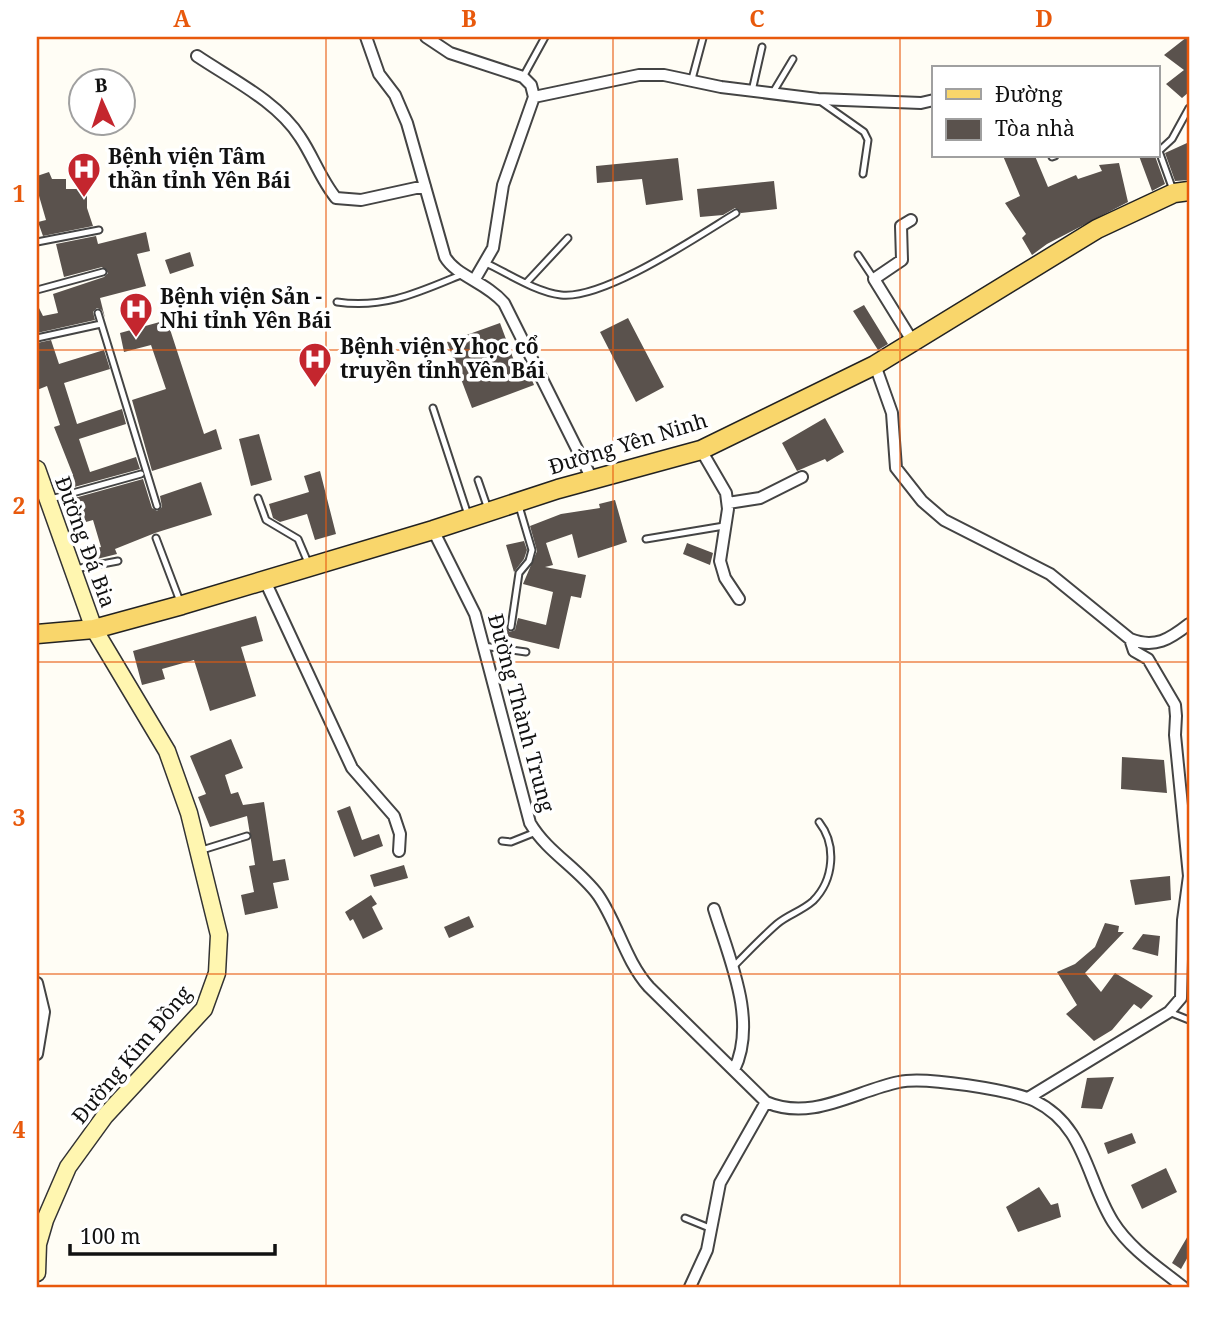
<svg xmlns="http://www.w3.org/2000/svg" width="1226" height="1324" font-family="'Noto Serif',serif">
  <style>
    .building { fill: #5a524d }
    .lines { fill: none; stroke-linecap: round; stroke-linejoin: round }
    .lane-casing { stroke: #444; stroke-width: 9 }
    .street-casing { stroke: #444; stroke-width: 14 }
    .secondary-casing { stroke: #333; stroke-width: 19 }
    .primary-casing { stroke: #222; stroke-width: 21 }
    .lane { stroke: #fff; stroke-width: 5 }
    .street { stroke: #fff; stroke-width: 10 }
    .secondary { stroke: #fff6b0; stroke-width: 16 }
    .primary { stroke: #f9d66b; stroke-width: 18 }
    .grid { fill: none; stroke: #e8590c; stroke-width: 2; stroke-opacity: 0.55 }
    .labels { text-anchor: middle; stroke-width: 7; stroke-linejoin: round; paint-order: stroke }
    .poi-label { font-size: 21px; font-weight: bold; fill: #111; stroke: #fff; text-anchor: start }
    .street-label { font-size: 21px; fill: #111; stroke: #fff }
    .neatline { fill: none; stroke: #e8590c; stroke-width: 2.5 }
    .grid-label { font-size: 23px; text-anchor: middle; font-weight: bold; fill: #e8590c }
  </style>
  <rect width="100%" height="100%" fill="#fffdf5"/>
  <!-- building -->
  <path class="building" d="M1187,37L1189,92L1182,98L1166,84L1184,70L1164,55Z
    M1187,143L1189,180L1175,181L1165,153Z
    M1003,156H1035L1048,187L1076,175L1078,179L1102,171L1099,165L1119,163L1128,202L1047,244L1032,255L1022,238L1026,234L1005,203L1020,196Z
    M1139,156H1155L1165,184L1152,191Z
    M678,158L683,200L646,205L642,179L597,183L596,166Z
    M49,172L52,179H66V189H87V208L93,226L43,236L38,222L46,220L37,189V176Z
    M774,181L777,209L741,213L735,208L723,215L700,217L697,189Z
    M146,232L150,251L137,254L146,286L100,298L105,318L102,310L97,308L93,312L95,320L37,333V304L43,316L58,313L53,294L104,277L108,273L102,267L64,277L56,244L96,236L98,244Z
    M190,252L194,266L170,274L165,260Z
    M864,305L888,344L878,350L853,311Z
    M628,318L664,387L636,402L600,332Z
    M167,320L204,434L216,429L222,449L152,471L132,400L166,389L151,345L124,352L120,333Z
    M500,323L516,366L525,363L534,385L472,408L447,342Z
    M51,340L59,364L104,350L110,369L64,383L77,424L122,409L126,424L79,439L90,472L136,457L140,469L67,489L64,478L73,475L54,427L60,425L47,386L37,390V343Z
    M825,418L844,452L827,462L825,459L797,471L782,443Z
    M259,434L272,480L251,486L239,439Z
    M320,471L336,534L315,540L307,514L280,522L273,518L269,504L309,492L304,476Z
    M143,479L152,508L157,511L162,507L160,496L201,482L212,515L155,533L115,549L117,554L89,561L86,551L101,547L93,520L79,524L71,499Z
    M615,500L627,542L578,558L572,534L546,543L553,565L545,567L586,575L581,598L571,596L559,649L492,633L497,614L507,616L506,628L510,632L515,630L518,618L546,625L553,592L523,584L537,551L530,526L561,514L600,508L599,504Z
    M524,541L527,550L524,559L514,572L506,545Z
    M687,543L713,553L710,565L683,554Z
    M256,616L263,641L241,647L256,696L210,711L194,660L162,669L165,679L142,685L133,651Z
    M231,739L243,768L225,775L231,794L238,792L243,805L264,802L273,861L285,859L289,880L273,883L278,908L245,915L241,895L254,892L249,866L255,865L247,816L210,827L198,797L206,794L190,756Z
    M1122,757L1164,760L1167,793L1121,789Z
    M350,806L362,840L379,834L383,846L354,857L337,811Z
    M404,865L408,878L374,887L370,875Z
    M1170,876L1171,900L1135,905L1130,880Z
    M371,895L377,904L372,907L383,929L363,939L353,919L350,921L345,912Z
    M469,916L474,927L449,938L444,927Z
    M1105,923L1119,926L1118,932H1124L1085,973L1101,992L1115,973L1153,996L1141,1009L1134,1004L1112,1030L1094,1041L1066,1014L1077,1005L1057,972L1075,964L1095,947Z
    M1143,934L1160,936L1158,956L1132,949Z
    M1114,1077L1102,1109L1081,1108L1087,1078Z
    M1132,1133L1136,1143L1108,1154L1104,1143Z
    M1166,1168L1177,1192L1142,1209L1131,1185Z
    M1039,1187L1051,1205L1058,1203L1061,1217L1018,1232L1006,1207Z
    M1189,1234V1255L1181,1269L1172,1263Z"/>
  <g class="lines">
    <defs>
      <path id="lane" d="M523,77L545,37
        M692,79L703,38
        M752,91L762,47
        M772,94L793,59
        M820,101L864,132L868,140L863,174
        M1052,157L1055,156
        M1173,190L1159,151L1172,139L1189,108
        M37,242L99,230
        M858,255L874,279
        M486,263C509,274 536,292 561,295C604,300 698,236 736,213
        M527,282L568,238
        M37,290L103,272
        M337,302C385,309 419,292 463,274
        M98,313L157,506
        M37,338L101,324
        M433,408L468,515
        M478,480L488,509
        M258,498L266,520L298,539L309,565
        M51,499L141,474
        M156,538L181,604
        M646,539L724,526
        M75,569L118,561
        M511,627L519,573L529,561L532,550L519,506
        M483,646L526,652
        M502,841L511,842L536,832
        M202,850L247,836
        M734,966C748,952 762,937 777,924C787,915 802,911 813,901C834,880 837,845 819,822
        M1169,1012L1189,1020
        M685,1218L712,1229"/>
      <path id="street" d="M366,37L379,74L395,95L407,123L445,257C456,276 486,282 504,303L593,481
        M426,37L450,53L523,77L531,85L534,97L503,185L493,248L475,279
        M197,56C231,79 277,101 300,137C313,156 321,180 336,198L361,200L425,186
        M534,97L639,75H664L721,87L818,99L921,103L934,100
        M911,220L901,226L902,260L874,279L913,342
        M875,365L892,413L896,468L922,501L944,520L1050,574L1130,639C1155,649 1170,639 1189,624
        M701,450L726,493L728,509L720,561L725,578L739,599
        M728,503L760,498L802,477
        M433,530L475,614L530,823C547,852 578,868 598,895C618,924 625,960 649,987L766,1102C812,1122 855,1091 899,1082C924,1076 1011,1090 1035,1101C1086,1126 1086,1179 1113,1222C1130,1249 1158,1267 1183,1287
        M265,581L352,768L394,816L400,834L399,851
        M714,909C729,958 758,1021 734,1070
        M37,983L44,1012L37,1054
        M1028,1098L1169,1012L1181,998L1183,920L1189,876L1175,735L1176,716L1175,705L1148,659L1134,651L1130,639
        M690,1287L707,1250L720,1183L766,1102"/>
      <path id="secondary" d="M37,469L94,629L167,751L189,813L219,935L217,973L204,1009L105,1116L68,1167L45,1220L38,1244L37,1273"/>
      <path id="primary" d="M37,634L94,629L182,605L433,530L558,489L701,450L875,365L1097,229L1174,193L1189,191"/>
    </defs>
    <!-- lane casing -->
    <use href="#lane" class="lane-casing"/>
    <!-- street casing -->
    <use href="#street" class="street-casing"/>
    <!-- secondary casing -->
    <use href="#secondary" class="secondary-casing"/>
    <!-- primary casing -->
    <use href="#primary" class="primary-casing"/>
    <!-- lane -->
    <use href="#lane" class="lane"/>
    <!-- street -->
    <use href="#street" class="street"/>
    <!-- secondary -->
    <use href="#secondary" class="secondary"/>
    <!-- primary -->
    <use href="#primary" class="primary"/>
  </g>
  <!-- grid -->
  <path class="grid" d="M326,37V1287M613,37V1287M900,37V1287M37,350H1189M37,662H1189M37,974H1189"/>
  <!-- icons -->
  <defs>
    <symbol id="hospital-pin" viewBox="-11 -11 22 30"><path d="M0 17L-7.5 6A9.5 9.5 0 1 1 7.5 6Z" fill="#c4262e" stroke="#fff"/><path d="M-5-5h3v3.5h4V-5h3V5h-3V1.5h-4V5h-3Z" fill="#fff"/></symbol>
  </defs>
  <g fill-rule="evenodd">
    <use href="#hospital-pin" x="65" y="150" width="38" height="52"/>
    <use href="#hospital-pin" x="117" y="290" width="38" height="52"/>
    <use href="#hospital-pin" x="296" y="340" width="38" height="52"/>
  </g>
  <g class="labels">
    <!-- poi labels -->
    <g class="poi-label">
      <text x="108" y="164">Bệnh viện Tâm<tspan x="108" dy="24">thần tỉnh Yên Bái</tspan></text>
      <text x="160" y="304">Bệnh viện Sản -<tspan x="160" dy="24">Nhi tỉnh Yên Bái</tspan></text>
      <text x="340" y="354">Bệnh viện Y học cổ<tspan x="340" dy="24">truyền tỉnh Yên Bái</tspan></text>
    </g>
    <!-- street labels -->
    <g class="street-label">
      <text transform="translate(628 444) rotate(-17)" y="7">Đường Yên Ninh</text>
      <text transform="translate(85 542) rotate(70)" y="7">Đường Đá Bia</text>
      <text transform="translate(521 713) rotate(75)" y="7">Đường Thành Trung</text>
      <text transform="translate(132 1055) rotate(-50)" y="7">Đường Kim Đồng</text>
    </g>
  </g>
  <!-- border -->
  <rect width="1226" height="1324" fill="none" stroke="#ffffff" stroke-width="77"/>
  <!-- legend -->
  <rect x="932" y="66" width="228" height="91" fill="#ffffff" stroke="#a0a0a0" stroke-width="2"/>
  <rect x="946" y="89" width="35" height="10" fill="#f9d66b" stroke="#a0a0a0" stroke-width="2"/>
  <text x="995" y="102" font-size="21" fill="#111111">Đường</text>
  <rect x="946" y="119" width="35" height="21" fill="#5a524d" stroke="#a0a0a0" stroke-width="2"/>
  <text x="995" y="136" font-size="21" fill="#111111">Tòa nhà</text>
  <!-- north arrow -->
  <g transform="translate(102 102) rotate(357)"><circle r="33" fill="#ffffff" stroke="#a0a0a0" stroke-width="2"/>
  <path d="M0-5L12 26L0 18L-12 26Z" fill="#c4262e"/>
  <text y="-10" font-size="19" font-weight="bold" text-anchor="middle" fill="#111111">B</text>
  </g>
  <!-- scale -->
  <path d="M70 1244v10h205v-10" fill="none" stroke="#111111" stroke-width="3.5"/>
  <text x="80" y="1244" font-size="21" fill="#111111" stroke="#ffffff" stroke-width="5" paint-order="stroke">100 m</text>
  <rect x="38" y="38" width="1150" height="1248" class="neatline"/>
  <g class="grid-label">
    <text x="182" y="27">A</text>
    <text x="469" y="27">B</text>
    <text x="757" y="27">C</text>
    <text x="1044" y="27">D</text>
    <text x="19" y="202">1</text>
    <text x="19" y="514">2</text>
    <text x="19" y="826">3</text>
    <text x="19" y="1138">4</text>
  </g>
</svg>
